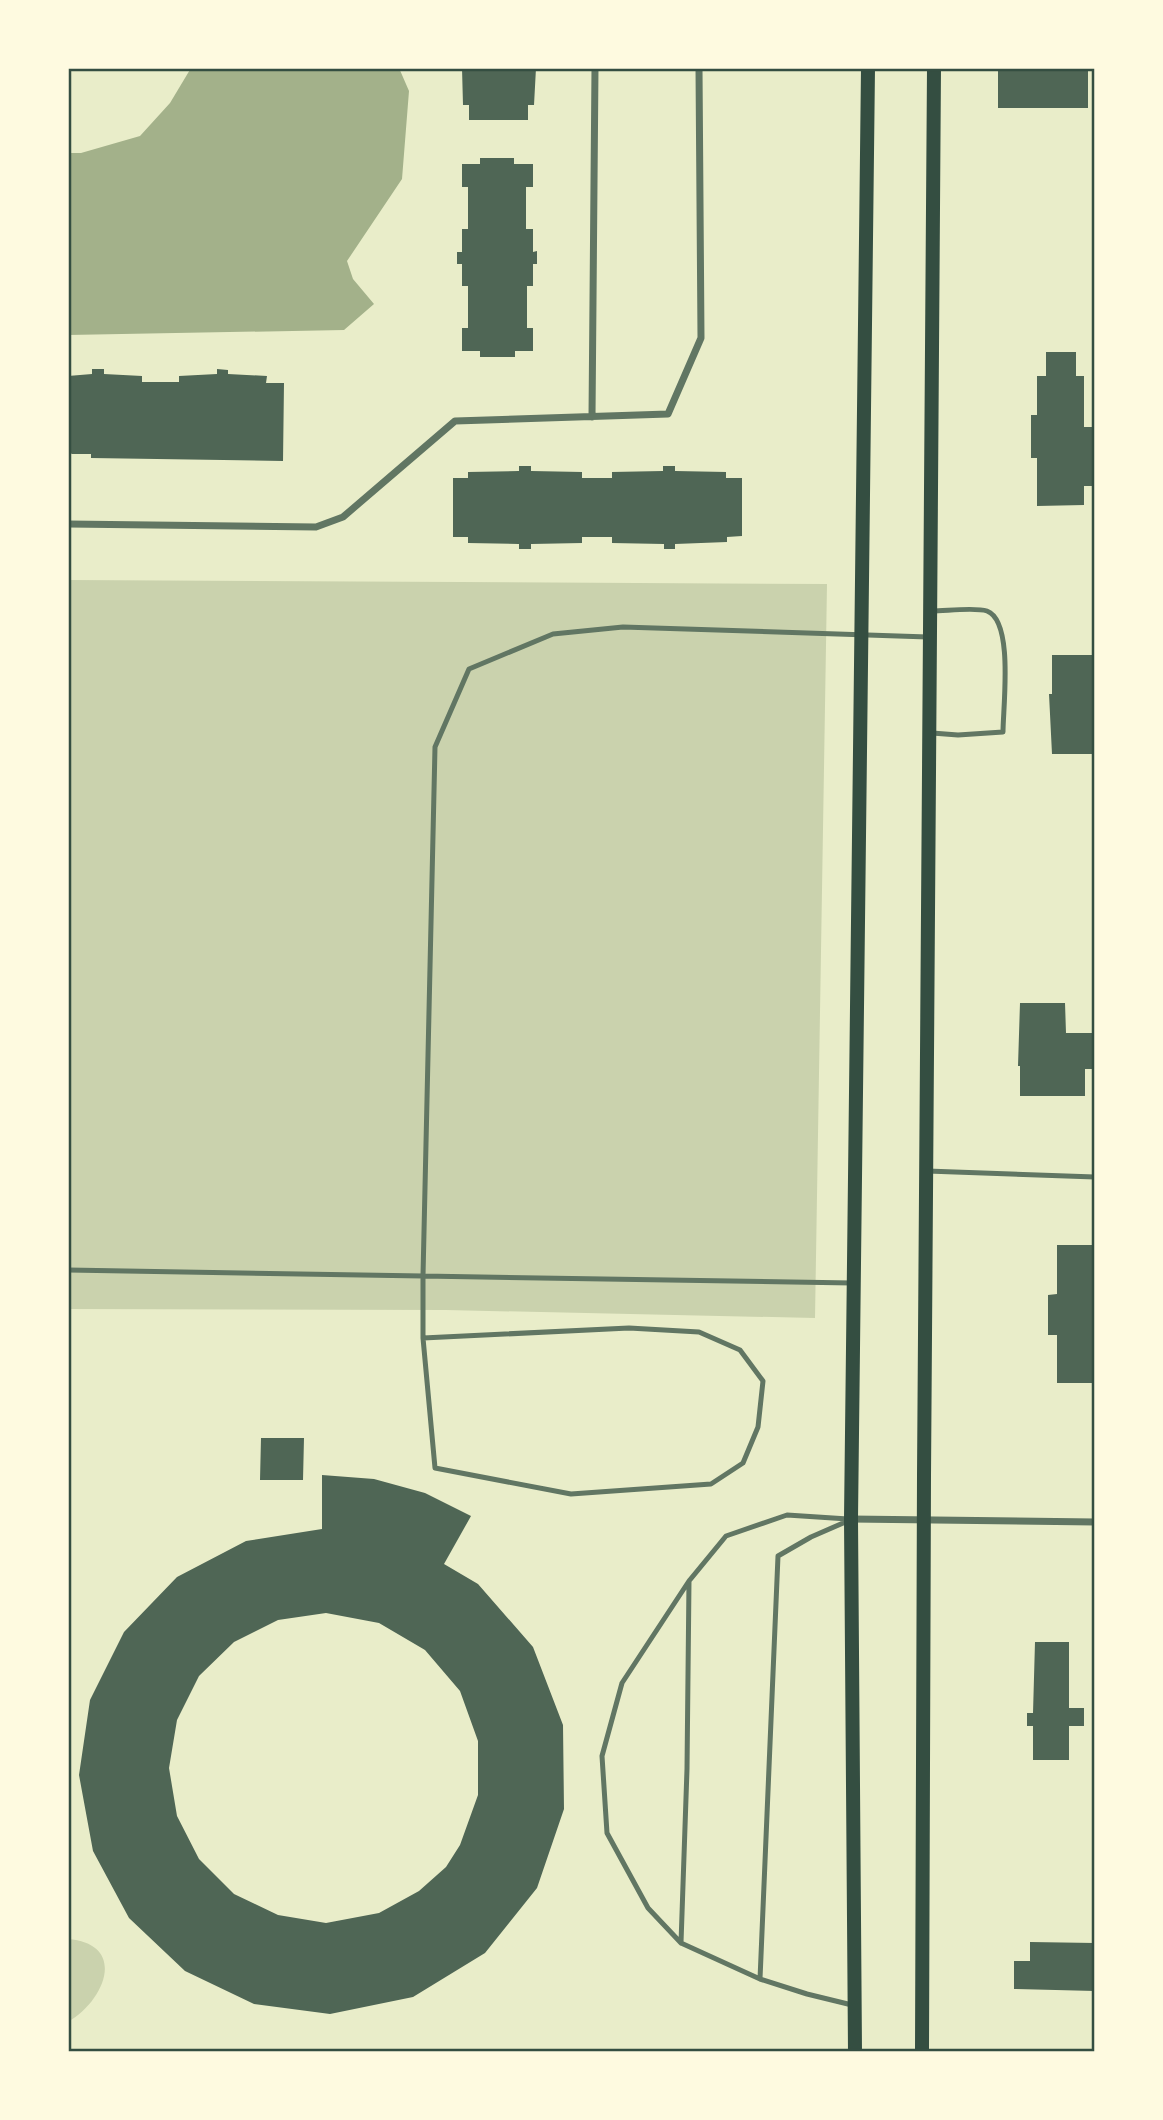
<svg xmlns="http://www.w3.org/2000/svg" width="1163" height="2120" font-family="Rubik,sans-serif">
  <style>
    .green { fill: #cad2ad }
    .water { fill: #a3b18a }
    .building { fill: #4f6655; fill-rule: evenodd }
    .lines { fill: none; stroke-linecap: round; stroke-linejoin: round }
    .service { stroke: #617663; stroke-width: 5 }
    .minor { stroke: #617663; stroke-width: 7 }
    .secondary { stroke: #344e41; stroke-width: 14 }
    .neatline { fill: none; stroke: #344e41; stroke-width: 2.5 }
  </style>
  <rect width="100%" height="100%" fill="#e9edc9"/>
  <!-- green -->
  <path class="green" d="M68,580L827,584L815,1318L446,1310L68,1309Z
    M68,1939C128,1944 105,2001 68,2022Z"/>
  <!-- water -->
  <path class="water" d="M191,68H399L409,91L402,179L347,261L353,279L374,304L344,330L68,335V153H81L140,136L170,103Z"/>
  <!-- building -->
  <path class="building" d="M462,68H536L534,105H528V120H469V105H463Z
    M998,68H1088V108H998Z
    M480,158H514V164H533V187H526V229H533V252L537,251V264H533V286H527V328H533V351H515V357H480V351H462V328H468V286H462V264H457V252H462V229H468V187H462V164H480Z
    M1046,352H1076V376H1084V427H1095V486H1084V505L1037,506V458H1031V415H1037V376H1046Z
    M92,369H104V374L142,376V382H179V376L217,374V369L228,370V374L267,376L266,383H284L283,461L91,458V454H72L68,452V376L92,374Z
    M519,466H531V471L582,472V478H612V472L663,471V466H675V471L726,472V478H742V536L727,537V542L675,544V549H664V544L612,543V537H582V543L531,544V549H519V544L468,543V537H453V478H468V472L519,471Z
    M1052,655H1095V754H1052L1049,694H1052Z
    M1020,1003H1065L1066,1033H1095V1069H1085V1096H1020V1066H1018Z
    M1057,1245H1095V1383H1057V1335H1048V1295L1057,1294Z
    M261,1438H304L303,1480H260Z
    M322,1475L374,1479L425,1493L471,1516L444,1564L478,1584L533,1647L563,1725L564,1809L537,1888L485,1953L413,1997L330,2014L254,2004L185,1971L129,1918L93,1851L79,1775L90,1700L124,1632L177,1577L246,1541L322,1529ZM326,1613L379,1623L425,1650L460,1691L478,1741V1795L460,1845L446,1867L419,1891L379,1913L326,1923L278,1915L234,1894L199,1859L177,1816L169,1768L177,1720L199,1676L234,1642L278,1620Z
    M1035,1642H1069V1708H1084V1726H1069V1760H1033V1726H1027V1713H1033Z
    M1030,1942L1095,1943V1991L1014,1989V1961H1030Z"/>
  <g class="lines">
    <!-- service -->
    <path class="service" d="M932,733L958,735L1003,732C1003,707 1014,621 987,611C975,607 946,611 932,611
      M927,1171L1095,1177
      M68,1270L423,1276V1338L435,1468L571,1494L711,1484L743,1463L758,1427L763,1381L740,1350L699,1332L629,1328L423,1338
      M852,1283L423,1276L435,747L469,669L553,634L623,627L928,637
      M848,1519L787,1515L726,1536L689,1581L687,1769L681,1943L760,1979L807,1994L852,2005
      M681,1943L648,1908L607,1833L602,1756L622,1683L689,1581
      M760,1979L778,1556L811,1537L850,1520"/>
    <!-- minor -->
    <path class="minor" d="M592,417L595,68
      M68,524L316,527L343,517L455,421L668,414L701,338L699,68
      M851,1519L1095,1522"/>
    <!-- secondary -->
    <path class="secondary" d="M855,2052L851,1519L868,68
      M922,2052L924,1476L934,68"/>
  </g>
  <!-- border -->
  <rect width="1163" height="2120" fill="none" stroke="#fefae0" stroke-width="140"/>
  <rect x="70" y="70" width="1023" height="1980" class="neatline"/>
</svg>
